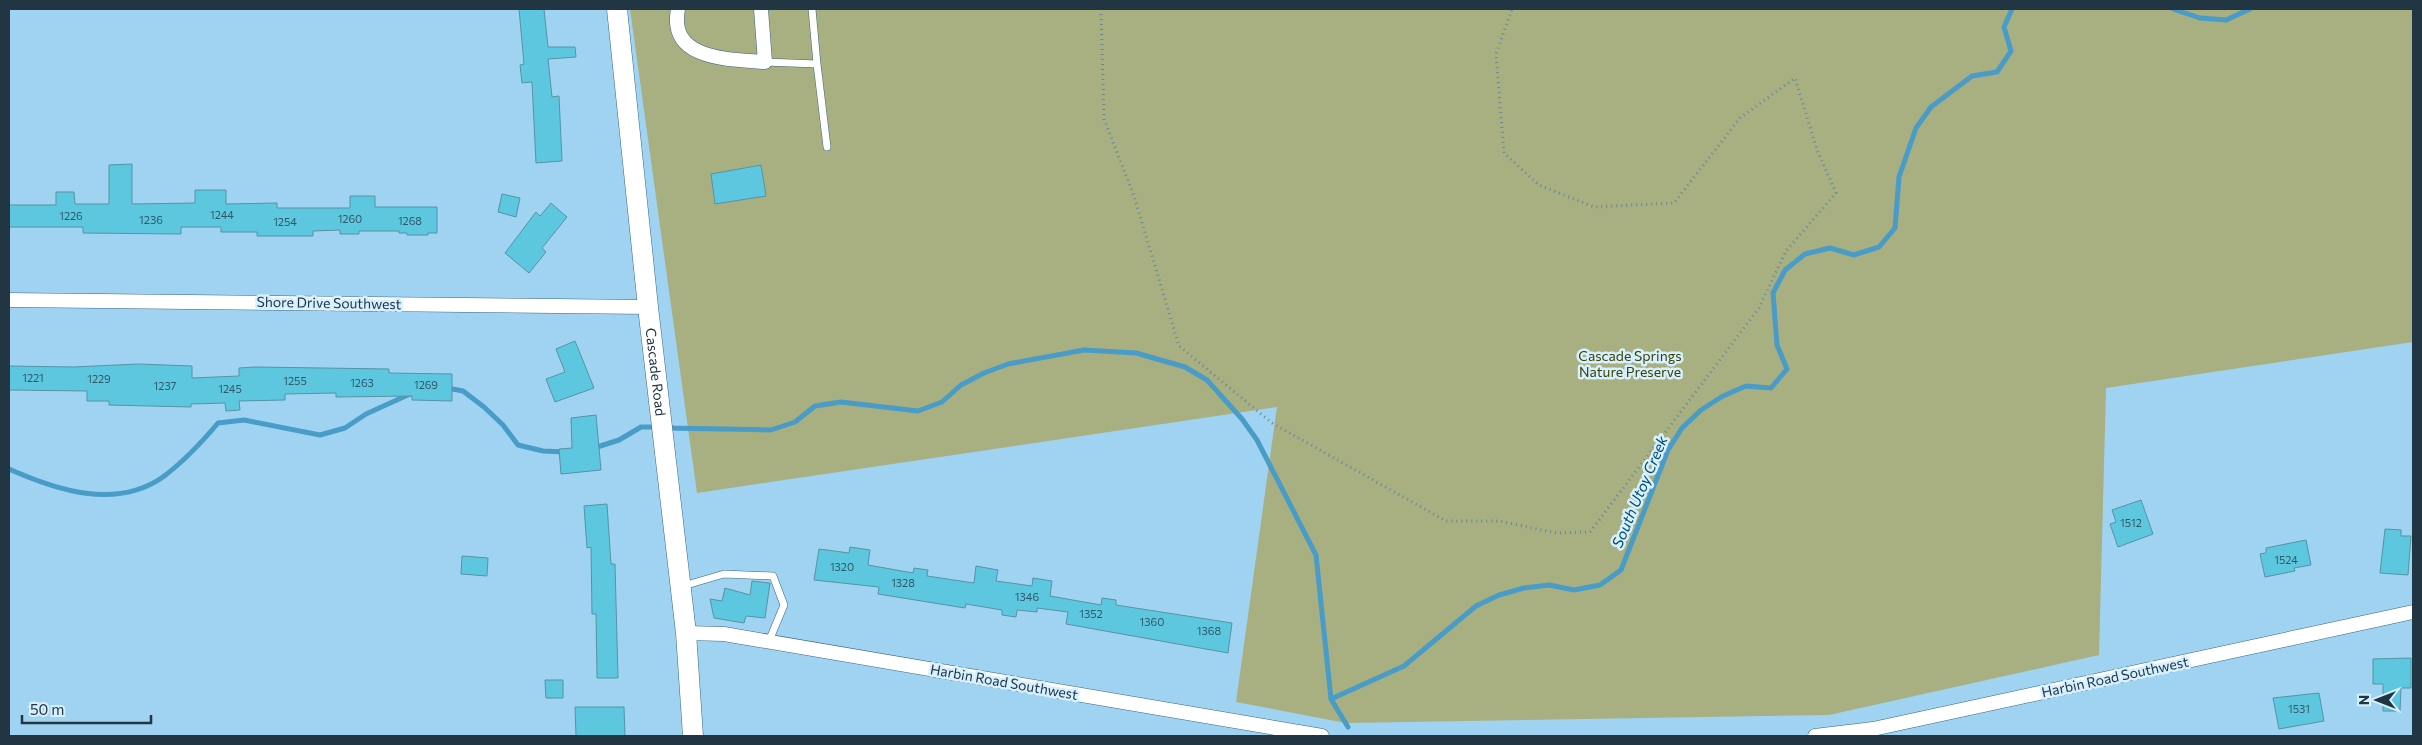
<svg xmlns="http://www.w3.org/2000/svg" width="2422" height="745" font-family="Commissioner,sans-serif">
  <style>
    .green { fill: #a8af80 }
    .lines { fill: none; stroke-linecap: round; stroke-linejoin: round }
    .stream { stroke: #499cc7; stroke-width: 5 }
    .building { fill: #5dc7df; stroke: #5594a2 }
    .lane-casing { stroke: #356680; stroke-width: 8 }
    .street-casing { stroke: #356680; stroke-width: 15 }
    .secondary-casing { stroke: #356680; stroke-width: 21 }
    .path { stroke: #64899e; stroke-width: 3; stroke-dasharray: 1 4; stroke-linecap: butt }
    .lane { stroke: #fff; stroke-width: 7 }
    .street { stroke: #fff; stroke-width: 14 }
    .secondary { stroke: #fff; stroke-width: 20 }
    .labels { text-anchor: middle; stroke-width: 5; stroke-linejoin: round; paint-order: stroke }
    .number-label { font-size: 11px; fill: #305a69 }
    .street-label { font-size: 14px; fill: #213642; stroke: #d6f0ff }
    .park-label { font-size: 14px; fill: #3c4001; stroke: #d6f0ff }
    .water-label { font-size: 15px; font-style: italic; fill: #014967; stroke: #d6f0ff }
  </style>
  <rect width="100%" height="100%" fill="#9fd3f1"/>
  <!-- green -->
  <path class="green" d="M630,9H2413V342L2106,388L2099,655L1829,715L1346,723L1236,702L1277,407L697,493Z"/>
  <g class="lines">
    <!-- stream -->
    <path class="stream" d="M2173,9L2200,18L2226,20L2250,9
      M447,388L463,391L484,407L503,425L518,445L543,451L565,452
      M666,428L771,430L795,422L815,406L841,402L918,411L942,402L961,385L984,373L1008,364L1084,350L1136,353L1185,367L1207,380L1242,419L1257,440L1316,555L1331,699L1348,727
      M594,448L619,440L641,427H658
      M9,469C56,490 116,510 163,477C183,462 202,442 218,423L244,420L320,435L345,428L366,414L410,394
      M1331,699L1404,666L1476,606L1499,595L1524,588L1549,585L1574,590L1600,585L1621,570L1668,450L1682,428L1701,410L1723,396L1746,386L1771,388L1787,369L1777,345L1773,293L1785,270L1805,254L1830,248L1854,255L1879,247L1895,228L1899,177L1916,128L1931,107L1972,76L1997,72L2011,51L2004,27L2012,9"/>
  </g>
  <!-- building -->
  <path class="building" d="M519,9H544L548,47H575L576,57L548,59L552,97L559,96L562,161L536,163L532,82L522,83L520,65L524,64Z
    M132,164V204L195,203V190H226V204L277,203V208H350V196H375V207H437V233H428V235H407V233H399V231H359V234H340V230L313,231V236H257V232H221V227H181V234L83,233V227H9V205H56V192H74L75,204H109V165Z
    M761,165L766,196L715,204L711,174Z
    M502,194L520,198L516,217L498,212Z
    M551,203L567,217L542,248L546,252L529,273L505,253L536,212L540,216Z
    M575,341L594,388L555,402L546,379L565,372L556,349Z
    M138,364L192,366V378L239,376V368L255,367L389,369V373L452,374V401L412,400V396L336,397V393L285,394V400L239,401L240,410L226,411L225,403L191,404V407L109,405V401H87V391L9,390V366L73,367Z
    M596,415L601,470L561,474L559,449L572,448L571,418Z
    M2141,500L2153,534L2118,547L2110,524L2116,522L2112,510Z
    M607,504L611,564H615L618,678H597L596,614H592L591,547L587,548L584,506Z
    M2385,529L2401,530V536H2411L2408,575L2380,573Z
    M2306,540L2311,565L2294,568L2295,571L2265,577L2260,554L2266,553V548Z
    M850,547L870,550L868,565L913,573L914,568L928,570L927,576L974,583L976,566L998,570L996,581L1032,586L1033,578L1052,581L1050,596L1101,605L1102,598L1116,600V605L1232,623L1228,653L1066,624L1068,612L1037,608V612L1017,610L1016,617L1002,615V610L966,604L965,608L878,594L879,587L814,580L819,549L849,553Z
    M462,556L488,558L487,576L461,574Z
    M752,581L770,583L765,618L746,616L744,623L714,618L710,599L722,601L725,588L750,595Z
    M2411,658V688H2401L2400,711H2383V684H2373V659Z
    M545,680H563V698H546Z
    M2319,693L2324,721L2279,729L2273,698Z
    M575,707H624L625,736H576Z"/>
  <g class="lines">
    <defs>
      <path id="lane" d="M765,62L817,64L812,9
        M817,64L827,147
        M683,586L724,574L773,576L784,605L769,641"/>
      <path id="street" d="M678,9C668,61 730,59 765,62L761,9
        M9,300L648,307
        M686,633L724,634L1322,736
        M1815,736L1873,729L2413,612"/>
      <g id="secondary">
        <path id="s1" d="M617,9L648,307L686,633L693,736"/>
      </g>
    </defs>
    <!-- lane casing -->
    <use href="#lane" class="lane-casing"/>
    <!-- street casing -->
    <use href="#street" class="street-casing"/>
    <!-- secondary casing -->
    <use href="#secondary" class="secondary-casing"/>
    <!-- path -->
    <path class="path" d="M1101,9L1104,119L1134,196L1179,346L1272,423L1446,521H1499L1556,533L1590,532L1759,308L1786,251L1836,193L1817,150L1795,78L1740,118L1674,203L1594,207L1539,185L1504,153L1496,54L1512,9"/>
    <!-- lane -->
    <use href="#lane" class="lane"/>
    <!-- street -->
    <use href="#street" class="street"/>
    <!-- secondary -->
    <use href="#secondary" class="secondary"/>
  </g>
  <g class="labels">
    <!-- number labels -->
    <g class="number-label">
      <text x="222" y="219">1244</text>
      <text x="71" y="220">1226</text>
      <text x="350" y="223">1260</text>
      <text x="151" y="224">1236</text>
      <text x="410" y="225">1268</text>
      <text x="285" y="226">1254</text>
      <text x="33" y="382">1221</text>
      <text x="99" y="383">1229</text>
      <text x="295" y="385">1255</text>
      <text x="362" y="387">1263</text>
      <text x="426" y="389">1269</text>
      <text x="165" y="390">1237</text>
      <text x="230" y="393">1245</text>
      <text x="2131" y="527">1512</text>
      <text x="2286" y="564">1524</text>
      <text x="842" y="571">1320</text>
      <text x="903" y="587">1328</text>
      <text x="1027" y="601">1346</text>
      <text x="1091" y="618">1352</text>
      <text x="1152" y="626">1360</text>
      <text x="1209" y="635">1368</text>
      <text x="2299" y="713">1531</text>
    </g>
    <!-- street labels -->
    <g class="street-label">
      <text transform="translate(329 303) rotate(1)" y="5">Shore Drive Southwest</text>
      <text dy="5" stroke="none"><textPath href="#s1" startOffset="365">Cascade Road</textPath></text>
      <text transform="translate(2115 677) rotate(-12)" y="5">Harbin Road Southwest</text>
      <text transform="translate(1004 682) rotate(10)" y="5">Harbin Road Southwest</text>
    </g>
    <!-- park labels -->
    <g class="park-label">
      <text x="1630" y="361">Cascade Springs<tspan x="1630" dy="16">Nature Preserve</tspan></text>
    </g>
    <!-- water labels -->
    <g class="water-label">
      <text transform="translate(1640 492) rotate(-67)" y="5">South Utoy Creek</text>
    </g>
  </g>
  <!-- border -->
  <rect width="2422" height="745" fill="none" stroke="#213642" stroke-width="20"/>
  <!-- north arrow -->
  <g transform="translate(2377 700) rotate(270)" stroke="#d6f0ff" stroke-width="4" paint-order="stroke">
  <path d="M0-4L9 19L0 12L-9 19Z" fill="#213642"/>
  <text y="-8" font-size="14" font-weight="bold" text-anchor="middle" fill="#213642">N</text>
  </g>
  <!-- scale -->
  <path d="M22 715v8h129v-8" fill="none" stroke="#213642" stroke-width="2.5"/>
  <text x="30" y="715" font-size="15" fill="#213642" stroke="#d6f0ff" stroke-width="4" paint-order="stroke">50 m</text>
</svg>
